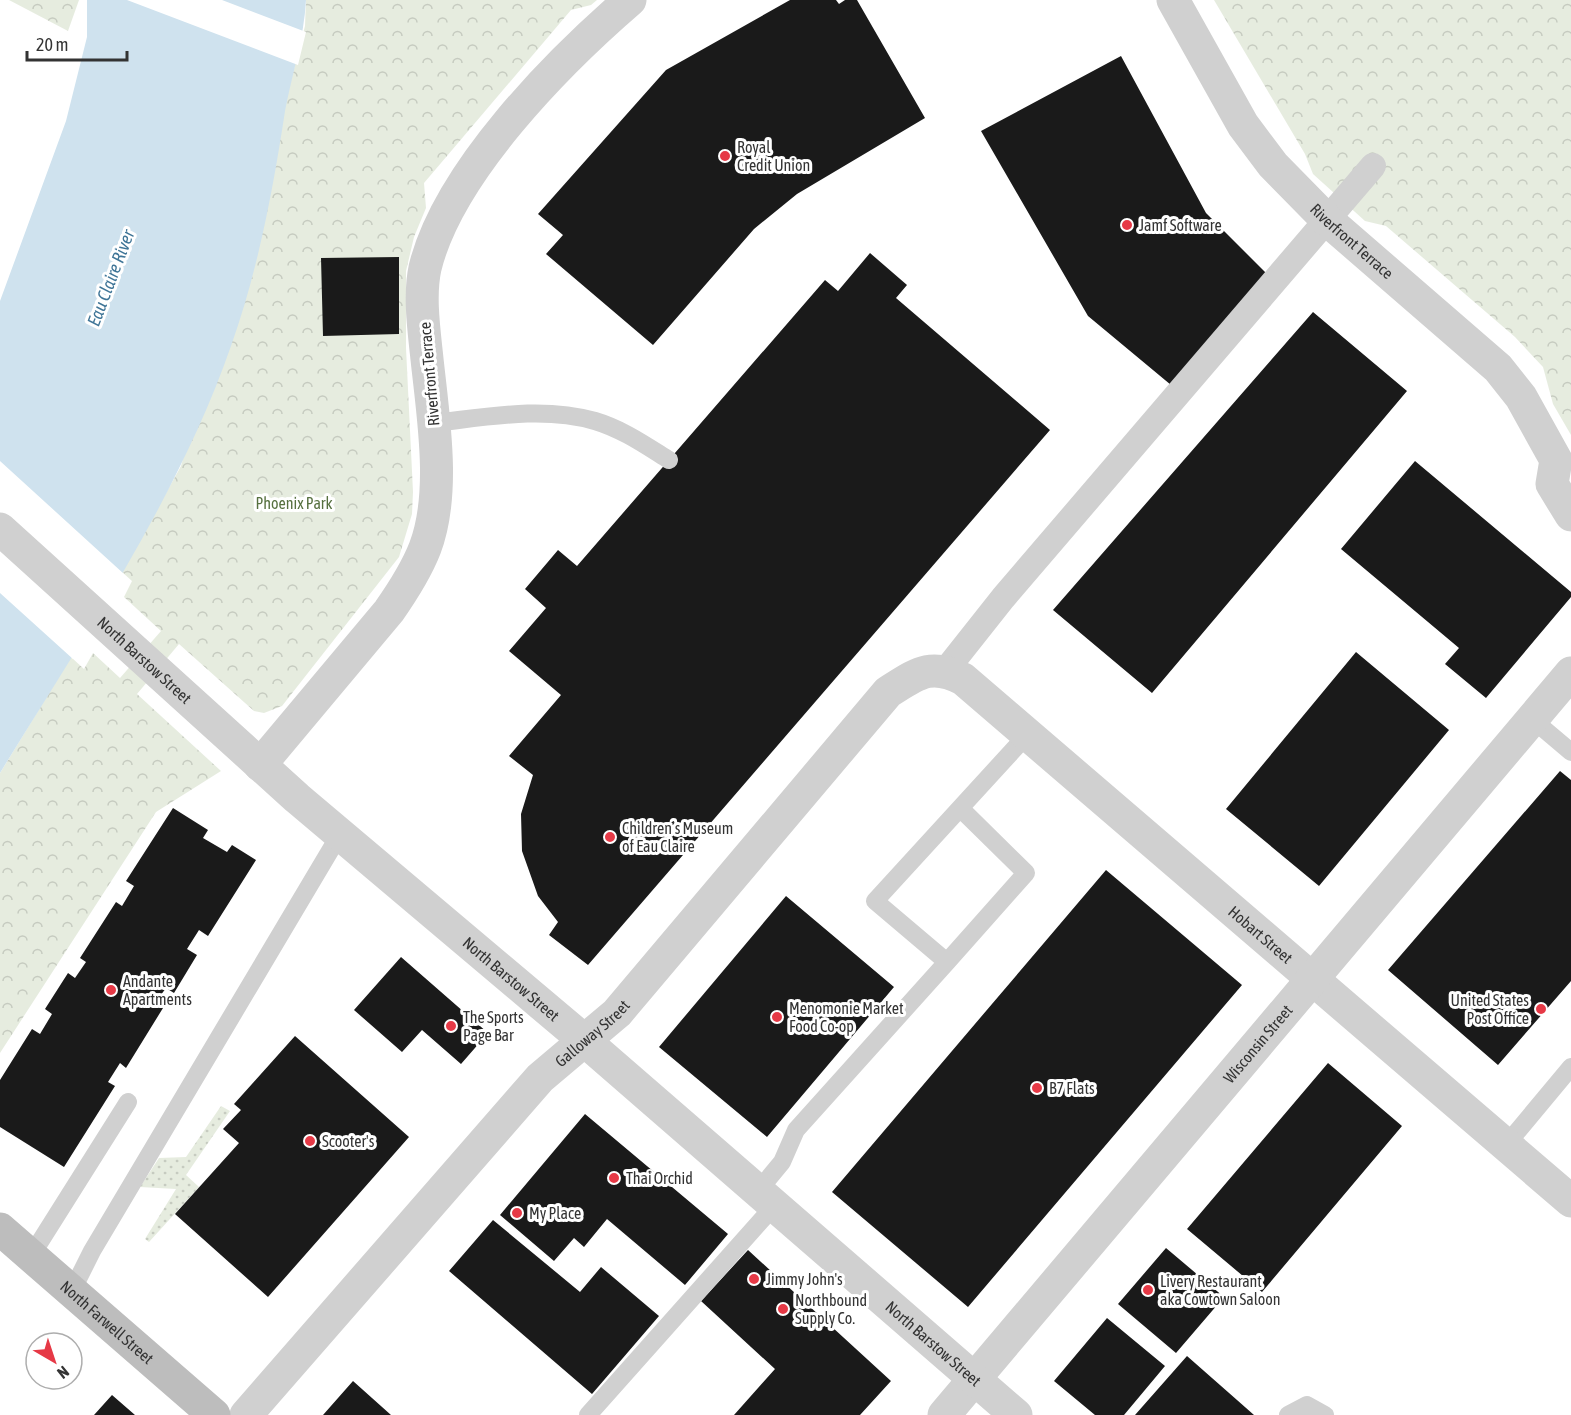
<svg xmlns="http://www.w3.org/2000/svg" width="1571" height="1415" font-family="'Asap Condensed',sans-serif">
  <style>
    .grass { fill: url(#grass-dots) }
    .park { fill: url(#park-crowns) }
    .water { fill: #cfe2ee }
    .pier { fill: #fff }
    .building { fill: #1a1a1a }
    .lines { fill: none; stroke-linecap: round; stroke-linejoin: round }
    .service { stroke: #d0d0d0; stroke-width: 18 }
    .pedestrian { stroke: #d0d0d0; stroke-width: 26 }
    .minor { stroke: #d0d0d0; stroke-width: 33 }
    .tertiary { stroke: #d0d0d0; stroke-width: 33 }
    .secondary { stroke: #bdbdbd; stroke-width: 33 }
    .poi-dot { fill: #e63946; stroke: #fff; stroke-width: 2 }
    .labels { text-anchor: middle; stroke-width: 6; stroke-linejoin: round; paint-order: stroke }
    .poi-label { font-size: 16px; fill: #333; stroke: #fff; text-anchor: start }
    .street-label { font-size: 16px; fill: #333; stroke: #fff }
    .park-label { font-size: 16px; fill: #56703f; stroke: #fff }
    .water-label { font-size: 18px; font-style: italic; fill: #3f7597; stroke: #fff }
  </style>
  <defs>
    <pattern id="grass-dots" width="8" height="8" patternUnits="userSpaceOnUse" patternTransform="scale(1.5)"><rect width="8" height="8" fill="#e6ecdf"/><path d="M2 2h.1M6 6h.1" fill="none" stroke="#c6cbc0" stroke-width="1.8" stroke-linecap="round"/></pattern>
    <pattern id="park-crowns" width="20" height="18" patternUnits="userSpaceOnUse" patternTransform="scale(1.5)"><rect width="20" height="18" fill="#e6ecdf"/><path d="M2 6a3 3 0 1 1 6 0M12 15a3 3 0 1 1 6 0" fill="none" stroke="#c6cbc0"/></pattern>
  </defs>
  <rect width="100%" height="100%" fill="#fff"/>
  <!-- grass -->
  <path class="grass" d="M221,1106L230,1111L186,1175L199,1187L149,1242L145,1239L176,1189L140,1187L159,1158L186,1157Z"/>
  <!-- park -->
  <path class="park" d="M9,0H79L68,31Z
    M306,0H597L591,5L571,10L424,183L426,208L414,237L406,271V348L413,492L412,514L399,557L282,706L264,713L254,711L179,644L137,694L221,771L156,812L0,1053V773L71,657L84,669L93,653L120,678L161,631L124,597L132,581L122,572L181,466L290,84L305,26Z
    M1214,0H1571V435L1553,404L1543,367L1515,337L1386,226L1365,221L1313,174L1305,154Z"/>
  <!-- water -->
  <path class="water" d="M87,0H306C304,38 292,74 285,111C273,190 258,270 231,346C178,498 84,636 0,773V301L66,121L87,37Z"/>
  <!-- pier -->
  <path class="pier" d="M127,0H222L306,32L298,65Z
    M0,461L124,574L73,659L0,593Z"/>
  <!-- building -->
  <path class="building" d="M790,0H836L839,4L845,0H857L925,118L797,194L754,229L653,345L546,254L563,235L538,214L666,70Z
    M1121,56L1206,213L1266,273L1171,385L1088,316L981,131Z
    M870,253L907,285L896,298L1050,430L588,965L549,935L558,922L538,896L522,851L521,814L533,775L509,756L561,695L509,651L546,608L525,589L558,550L577,566L825,280L838,291Z
    M399,257V334L323,336L321,258Z
    M1313,312L1407,391L1152,693L1053,610Z
    M1415,461L1571,592V597L1486,698L1445,664L1459,648L1341,549Z
    M1356,652L1449,730L1319,886L1226,809Z
    M1560,771L1571,780V981L1498,1065L1388,970Z
    M173,808L208,830L203,838L227,852L232,845L256,860L208,936L199,930L187,949L197,955L174,993L166,988L155,1003L163,1008L126,1068L120,1063L108,1082L115,1086L64,1167L0,1127V1080L32,1029L40,1034L52,1014L45,1009L68,973L75,978L86,962L80,958L116,902L122,906L134,886L126,881Z
    M1106,870L1242,985L968,1307L832,1192Z
    M786,896L894,987L767,1137L659,1047Z
    M401,957L488,1033L461,1064L422,1030L402,1052L354,1010Z
    M295,1036L409,1137L268,1297L175,1214L239,1143L223,1129L241,1110L234,1104Z
    M1328,1063L1402,1126L1262,1292L1187,1229Z
    M585,1114L728,1234L685,1285L607,1219L584,1247L574,1238L554,1261L500,1215Z
    M493,1220L580,1292L601,1267L659,1316L592,1394L449,1271Z
    M1166,1248L1224,1297L1176,1353L1118,1304Z
    M748,1250L891,1381L860,1415H734L775,1369L701,1301Z
    M1107,1318L1165,1366L1124,1415H1095L1054,1381Z
    M1187,1356L1237,1400L1254,1415H1135Z
    M353,1381L391,1415H323Z
    M112,1395L135,1415H94Z"/>
  <g class="lines">
    <!-- service -->
    <path class="service" d="M434,423C487,417 543,406 595,421C622,429 645,445 669,460
      M1532,719L1571,752
      M961,809L1026,873L947,962L875,901L1027,735
      M1506,1145L1571,1067
      M758,1191L782,1162L796,1130L947,962
      M31,1256L128,1102
      M72,1291L92,1251L340,834
      M588,1415L774,1206
      M1288,1415L1307,1405L1325,1415"/>
    <!-- pedestrian -->
    <path class="pedestrian" d="M946,670L1003,598L1373,166"/>
    <!-- minor -->
    <g class="minor">
      <path id="s1" d="M1173,0L1243,125L1273,165L1326,219L1498,368L1521,397L1556,460L1552,484L1571,515"/>
      <path d="M260,765L389,611C403,591 416,571 425,548C446,493 433,416 427,359C424,330 419,296 425,268C448,173 557,63 630,0"/>
      <path id="s2" d="M246,1415L540,1078L617,1013L888,692C917,674 930,662 963,679L1571,1201"/>
      <path id="s3" d="M944,1415L1571,673"/>
    </g>
    <!-- tertiary -->
    <path class="tertiary" id="s4" d="M0,529L297,798L585,1041L1016,1415"/>
    <!-- secondary -->
    <path class="secondary" id="s5" d="M0,1229L214,1415"/>
  </g>
  <!-- markers -->
  <g class="poi-dot">
    <circle cx="725" cy="156" r="6"/>
    <circle cx="1127" cy="225" r="6"/>
    <circle cx="610" cy="837" r="6"/>
    <circle cx="111" cy="990" r="6"/>
    <circle cx="1541" cy="1009" r="6"/>
    <circle cx="777" cy="1017" r="6"/>
    <circle cx="451" cy="1026" r="6"/>
    <circle cx="1037" cy="1088" r="6"/>
    <circle cx="310" cy="1141" r="6"/>
    <circle cx="614" cy="1178" r="6"/>
    <circle cx="517" cy="1213" r="6"/>
    <circle cx="754" cy="1279" r="6"/>
    <circle cx="1148" cy="1290" r="6"/>
    <circle cx="783" cy="1309" r="6"/>
  </g>
  <g class="labels">
    <!-- poi labels -->
    <g class="poi-label">
      <text x="737" y="153">Royal<tspan x="737" dy="18">Credit Union</tspan></text>
      <text x="1139" y="231">Jamf Software</text>
      <text x="622" y="834">Children’s Museum<tspan x="622" dy="18">of Eau Claire</tspan></text>
      <text x="123" y="987">Andante<tspan x="123" dy="18">Apartments</tspan></text>
      <text x="1529" y="1006" text-anchor="end">United States<tspan x="1529" dy="18">Post Office</tspan></text>
      <text x="789" y="1014">Menomonie Market<tspan x="789" dy="18">Food Co-op</tspan></text>
      <text x="463" y="1023">The Sports<tspan x="463" dy="18">Page Bar</tspan></text>
      <text x="1049" y="1094">B7 Flats</text>
      <text x="322" y="1147">Scooter's</text>
      <text x="626" y="1184">Thai Orchid</text>
      <text x="529" y="1219">My Place</text>
      <text x="766" y="1285">Jimmy John's</text>
      <text x="1160" y="1287">Livery Restaurant<tspan x="1160" dy="18">aka Cowtown Saloon</tspan></text>
      <text x="795" y="1306">Northbound<tspan x="795" dy="18">Supply Co.</tspan></text>
    </g>
    <!-- street labels -->
    <g class="street-label">
      <text dy="6" stroke="none"><textPath href="#s1" startOffset="303">Riverfront Terrace</textPath></text>
      <text transform="translate(429 374) rotate(-95)" y="6">Riverfront Terrace</text>
      <text dy="6" stroke="none"><textPath href="#s4" startOffset="195">North Barstow Street</textPath></text>
      <text dy="6" stroke="none"><textPath href="#s2" startOffset="1442">Hobart Street</textPath></text>
      <text dy="6" stroke="none"><textPath href="#s4" startOffset="681">North Barstow Street</textPath></text>
      <text dy="6" stroke="none"><textPath href="#s2" startOffset="516">Galloway Street</textPath></text>
      <text dy="6" stroke="none"><textPath href="#s3" startOffset="486">Wisconsin Street</textPath></text>
      <text dy="6" stroke="none"><textPath href="#s5" startOffset="142">North Farwell Street</textPath></text>
      <text dy="6" stroke="none"><textPath href="#s4" startOffset="1239">North Barstow Street</textPath></text>
    </g>
    <!-- park labels -->
    <g class="park-label">
      <text x="294" y="509">Phoenix Park</text>
    </g>
    <!-- water labels -->
    <g class="water-label">
      <text transform="translate(111 278) rotate(-69)" y="6">Eau Claire River</text>
    </g>
  </g>
  <!-- north arrow -->
  <g transform="translate(54 1361) rotate(141)"><circle r="28" fill="#ffffff" stroke="#adadad" stroke-width="1.5"/>
  <path d="M0-4.5L10 22L0 15L-10 22Z" fill="#e63946"/>
  <text y="-9" font-size="16" font-weight="bold" text-anchor="middle" fill="#333333">N</text>
  </g>
  <!-- scale -->
  <path d="M27 51v9h100v-9" fill="none" stroke="#333333" stroke-width="3"/>
  <text x="36" y="51" font-size="18" fill="#333333" stroke="#ffffff" stroke-width="4.5" paint-order="stroke">20 m</text>
</svg>
